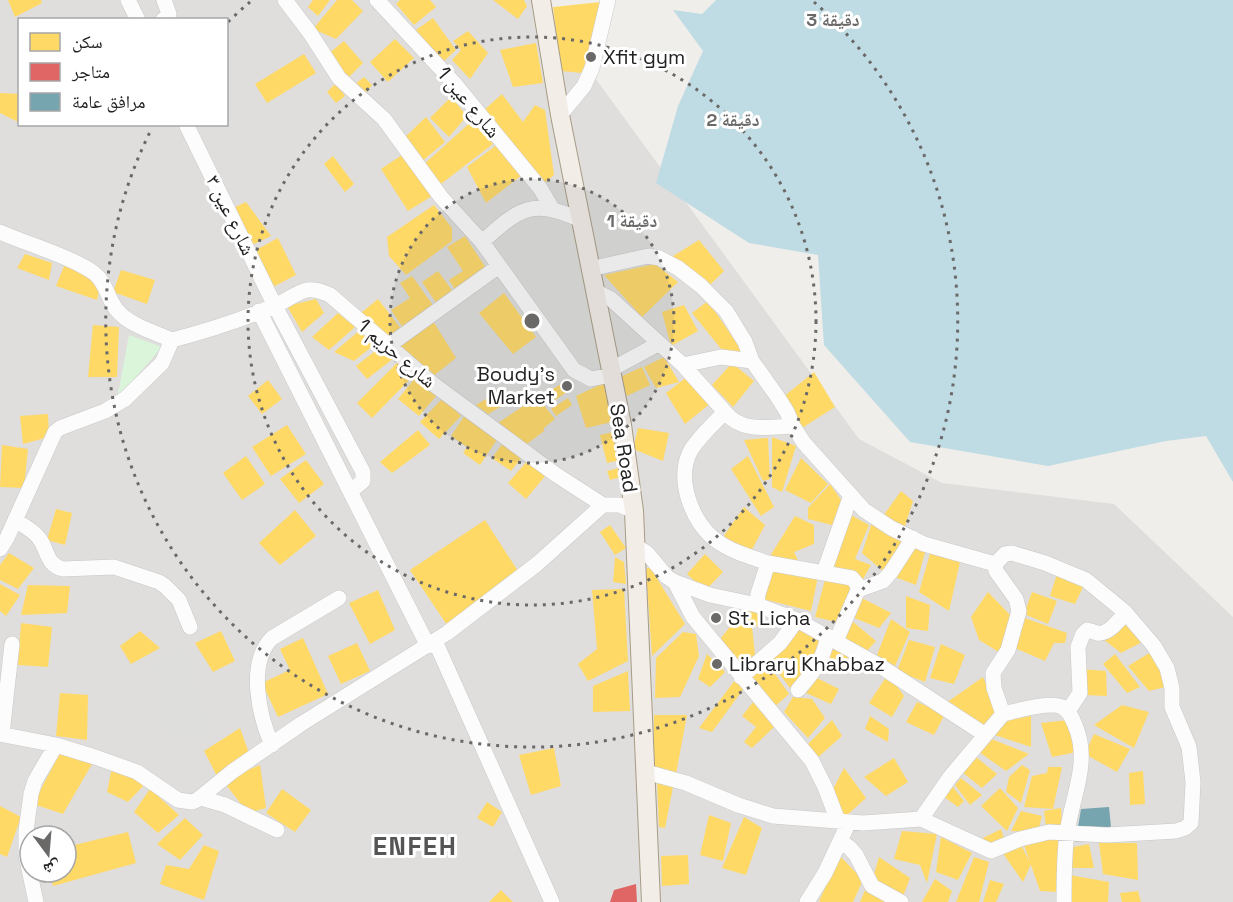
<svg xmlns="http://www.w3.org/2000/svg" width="1233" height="902" font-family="'Space Grotesk','Noto Naskh Arabic',sans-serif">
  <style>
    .residential { fill: #dfdedc; fill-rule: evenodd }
    .religious { fill: #dededc }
    .park { fill: #daf5da }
    .water { fill: #bfdbe3 }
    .homes { fill: #ffd966 }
    .shops { fill: #e06666 }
    .public { fill: #76a5af }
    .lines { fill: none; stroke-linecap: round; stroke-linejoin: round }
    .minor-casing { stroke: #c9c8c7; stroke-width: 16 }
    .major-casing { stroke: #a79c86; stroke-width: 20 }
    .minor { stroke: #fdfcfc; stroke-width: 15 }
    .major { stroke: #f3ede7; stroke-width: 18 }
    .ring { fill: none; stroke: #6a6968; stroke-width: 3; stroke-dasharray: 3 6 }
    .poi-dot { fill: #6a6968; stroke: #fff; stroke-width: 2 }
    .labels { text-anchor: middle; stroke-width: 6; stroke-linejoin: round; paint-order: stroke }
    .poi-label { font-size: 20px; fill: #222; stroke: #fff; text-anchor: start }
    .street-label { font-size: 20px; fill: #222; stroke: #fff }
    .district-label { font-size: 26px; font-weight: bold; letter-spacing: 1.5px; fill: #555; stroke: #fff }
    .centre { fill: #6a6968; stroke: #fff; stroke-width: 3 }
    .ring-label { font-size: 18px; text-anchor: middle; font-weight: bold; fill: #6a6968; stroke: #fff; stroke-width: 6; stroke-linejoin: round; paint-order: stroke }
  </style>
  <rect width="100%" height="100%" fill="#f0eeeb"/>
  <!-- residential -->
  <path class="residential" d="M0,0H538L859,439L942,483L1114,504L1233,617V902H0ZM20,20H226V124H20ZM30,836H66V872H30Z"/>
  <!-- religious -->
  <path class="religious" d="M185,649L209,732L166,737L154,663Z"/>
  <!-- park -->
  <path class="park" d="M129,335L162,347L117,399Z"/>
  <!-- water -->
  <path class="water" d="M716,0H1233V482L1206,436L1166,441L1048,466L910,442L824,345L818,255L749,243L656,183L678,106L703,51L673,10L702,14Z"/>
  <!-- homes -->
  <path class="homes" d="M8,0H41L42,3L15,17Z
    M313,0H330L318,16L308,7Z
    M337,0H352L363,11L336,39L313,29Z
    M400,0H430L436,7L414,25L396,4Z
    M493,0H524L527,6L518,19Z
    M601,2L591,57L582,73L561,71L553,7Z
    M433,18L456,50L443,62L416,30Z
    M468,31L488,53L470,79L452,60L461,50L453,41Z
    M395,39L414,58L388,82L370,62Z
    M344,41L363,63L346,80L327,55Z
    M536,43L543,83L513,87L500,50Z
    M304,54L316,73L267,103L255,84Z
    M364,77L372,85L365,94L354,85Z
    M336,83L345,96L336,103L327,92Z
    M0,93L20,94V123L0,113Z
    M502,94L523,122L535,105L545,110L554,175L542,185L483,111Z
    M451,97L467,116L449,137L430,118Z
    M426,117L445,142L420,163L403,139Z
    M472,121L493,144L437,187L423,165Z
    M498,144L522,175L486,203L467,167Z
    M405,153L432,196L408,211L381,169Z
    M333,156L354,184L345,192L324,164Z
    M246,202L271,236L252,245L235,207Z
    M434,205L452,228V241L406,275L389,256L387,237Z
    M465,236L488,271L456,291L449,280L463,271L447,247Z
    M278,238L296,275L273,287L254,251Z
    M699,240L724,271L708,287L670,258Z
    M25,254L52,263L49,280L17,268Z
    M655,264L678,282L642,317L604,275Z
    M64,266L94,277L99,291L97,300L56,286Z
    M121,270L155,280L147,304L113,292Z
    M438,271L454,293L437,304L422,282Z
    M412,276L435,308L404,329L391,310L410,298L400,283Z
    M504,293L536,337L513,354L479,313Z
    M316,299L324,313L302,332L287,306Z
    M378,299L402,330L385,343L361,313Z
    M708,301L744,354L722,350L692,313Z
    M684,305L698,331L671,346L662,312Z
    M338,313L355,327L329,350L312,337Z
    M433,321L456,358L432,377L394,351Z
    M93,325L119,327L117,377H88Z
    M359,331L374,345L354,361L334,352Z
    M383,345L394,358L367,379L356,366Z
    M664,357L679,382L656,388L644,367Z
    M398,362L413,376L372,418L357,403Z
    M732,363L754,381L733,407L712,385Z
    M642,367L650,385L627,396L618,378Z
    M814,372L835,407L802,428L782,398Z
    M688,376L712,402L685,424L666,393Z
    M416,377L437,395L419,416L398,399Z
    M268,380L282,399L262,414L248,396Z
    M565,382L570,390L555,400L549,391Z
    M606,382L612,422L586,428L576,396Z
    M501,390L509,402L488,414L476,405Z
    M537,397L555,419L544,428V431L523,447L495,425Z
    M443,398L461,416L439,439L420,422Z
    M568,398L572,405L556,416L551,409Z
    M48,414L49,437L23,444L20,416Z
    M465,415L498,438L480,465L463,453L467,447L451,436Z
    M287,425L306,454L271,476L252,447Z
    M638,428L669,433L663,461L633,449Z
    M418,430L430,445L392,473L380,462Z
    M613,432L621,460L607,463L600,435Z
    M772,437L796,446L782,492L772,487Z
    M768,438L770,479L763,481L744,440Z
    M503,443L522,457L511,471L492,458Z
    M2,445L28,449L24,488L0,487Z
    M246,456L265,484L242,500L223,473Z
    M748,456L774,507L761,516L731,469Z
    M801,458L828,484L811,503L785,490Z
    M306,460L324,484L299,503L280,479Z
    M528,460L546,475L526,499L508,483Z
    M619,468L621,477L610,480L607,471Z
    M830,484L844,504L836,526L808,519V508Z
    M901,491L913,501L904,529L881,519Z
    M744,507L765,525L749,555L721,540Z
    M56,509L72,513L65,545L47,540Z
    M295,510L316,536L280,565L259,543Z
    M849,514L869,525L855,559L871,565L862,581L832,565Z
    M795,516L814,525V544L794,552L800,565L767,561Z
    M485,520L518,571L447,625L410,570Z
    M872,522L905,543L884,572L862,553Z
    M610,525L626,548L615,555L600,532Z
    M913,547L926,549L916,585L895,577Z
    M931,550L960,562L949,611L919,592Z
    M9,553L34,568L18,589L0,580V565Z
    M705,554L723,572L705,591L687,574Z
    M615,557L624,562L626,584L613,582Z
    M650,567L685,624L652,656L646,569Z
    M770,568L818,576L811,611L763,599Z
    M1057,574L1083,587L1075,604L1050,596Z
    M826,576L854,583L841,623L815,617Z
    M0,584L20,595L6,616L0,611Z
    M28,585L70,586L67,613L21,615Z
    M624,589L628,661L588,681L578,664L597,649L592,590Z
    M378,590L395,630L370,644L349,603Z
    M988,592L1013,618L1002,654L979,640L971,617Z
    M1032,592L1057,601L1048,624L1024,614Z
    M858,596L891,613L879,628L852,617Z
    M906,596L930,605L928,631L906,628Z
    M745,608L764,616L761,625L752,627L756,664L745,671L717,643Z
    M1022,617L1067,633L1065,643H1054L1045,661L1015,648Z
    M891,619L910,632L895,666L877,655Z
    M1126,619L1142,642L1121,653L1103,639Z
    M852,621L876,641L866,652L840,642Z
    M21,623L52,627L48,667L18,665Z
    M800,626L821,636L810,665L790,688L769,660Z
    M140,631L160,648L131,664L120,646Z
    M221,631L235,661L213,672L195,643Z
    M683,632L696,634L699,656L680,697L655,698L656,658Z
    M303,638L328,694L278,717L262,683L290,670L280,649Z
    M909,640L935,647L925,682L897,671Z
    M831,642L850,652L843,670L826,662Z
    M357,643L370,671L341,684L328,656Z
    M941,644L965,655L954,684L930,678Z
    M1151,652L1169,686L1149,691L1128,666Z
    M707,654L725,672L710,687L698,679Z
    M1115,654L1140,687L1127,693L1103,664Z
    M766,661L789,694L772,709L744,675Z
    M1081,669L1106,671L1107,696L1084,695Z
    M628,671L630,711L593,712V686Z
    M888,674L904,696L892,717L869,703Z
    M983,677L998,712L986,729L946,703Z
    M817,678L839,689L831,704L806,693Z
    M735,680L744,688L712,732L699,728Z
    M60,693L88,695L87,740L56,736Z
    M793,697L812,699L825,718L808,738L784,712Z
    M754,701L777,724L752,748L744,742L756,727L742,716Z
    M917,702L945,714L934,735L906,722Z
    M1122,705L1149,712L1134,748L1094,725Z
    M654,715H687L676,774L653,771Z
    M870,716L889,729L888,742L865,729Z
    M1031,716V747L992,734L999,722Z
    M832,720L842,736L816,759L804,748Z
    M1069,720L1077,752L1052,757L1041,723Z
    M240,728L250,756L217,776L204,751Z
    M1094,734L1130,749L1117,772L1085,754Z
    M989,738L1029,754L1006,771L979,752Z
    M554,748L561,786L531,795L519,755Z
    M61,751L92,764L63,814L33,804Z
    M976,757L997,774L982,788L962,772Z
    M894,758L908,782L886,796L864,777Z
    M260,765L266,808L248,813L227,786L231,777Z
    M1022,765L1030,770L1021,803L1006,792L1009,777Z
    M112,767L147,782L128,802L107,792Z
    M1048,767H1062L1053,809L1024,807L1032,776L1047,773Z
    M844,768L866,798L845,817L831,793Z
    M1143,771L1145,804L1130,805L1129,773Z
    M961,778L982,795L970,805L955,785Z
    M657,781L673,787L665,828L659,827Z
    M949,782L964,801L958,807L940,794Z
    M1000,788L1018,808L1007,831L981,806Z
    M150,789L179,815L158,833L134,812Z
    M282,789L311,810L295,832L266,813Z
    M487,802L502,812L493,827L477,818Z
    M0,806L21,817L7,857L0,854Z
    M1061,808L1062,827H1046L1044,811Z
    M1021,811L1042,816L1038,832L1011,831Z
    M709,815L731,823L723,861L700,855Z
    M744,817L762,828L746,875L722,868Z
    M185,818L203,835L180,860L157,844Z
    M1001,829L1005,842L986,848L981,839Z
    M902,831L937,834L927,883L920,865L894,859Z
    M128,832L136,863L53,886L50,872H66V847Z
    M941,837L972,853L958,880L936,872Z
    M1058,838L1059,892L1040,891L1023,842Z
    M1099,843H1137L1138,880L1103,874Z
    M1089,844L1094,868H1072L1069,848Z
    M204,845L219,851L204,900L160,884L166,865L189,869Z
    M1021,845L1031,864L1023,882L1002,852Z
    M688,855L689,884L662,886L661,856Z
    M840,856L863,880L853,902H821L819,901Z
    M879,857L910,878L902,899L872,881Z
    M974,857L989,862L979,902H956Z
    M1069,875L1109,882L1108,902H1068Z
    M935,879L952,891L948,902H922Z
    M990,880L1004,884L996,902H983Z
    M866,888L892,902H860Z
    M501,890L513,902H489Z
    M1138,891L1141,902H1122L1120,893Z"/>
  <!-- shops -->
  <path class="shops" d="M636,884L637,902H610L614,890Z"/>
  <!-- public -->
  <path class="public" d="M1109,807L1111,827H1078L1081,809Z"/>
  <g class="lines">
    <defs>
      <path id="minor" d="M128,0L138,20
        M285,0L310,33L339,78L384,119L441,197L482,242
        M377,0L454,83L540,188L553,210
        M163,20L169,14L164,0
        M560,115L584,86L592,68L608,0
        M186,124L275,306L363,472V481L351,491
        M581,220C531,198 520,208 482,242L574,370L591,379L611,375
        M0,232C27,244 72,257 94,273C106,282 107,297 116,309C128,325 154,332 172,340
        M590,269L648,256L659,258L678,268L701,286L726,311L745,342L752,361
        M595,291L611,299L683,365L721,357L752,361L777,396L787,412L793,426L804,443L864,510L891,528L924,544L995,564
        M259,311L428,646
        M172,340C207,331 241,320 274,306C285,302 295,293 307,290C316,289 322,292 330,295L433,384L555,474L603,505
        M388,346L499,266
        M683,365L725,412C713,424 700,436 691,450C675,478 692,524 717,541C732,552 751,557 768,563
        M610,370L658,344
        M725,412C741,433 769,427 793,426
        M15,520C23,525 34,531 39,538C48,550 46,565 63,569L114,567L159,582L165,586L179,600L190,627
        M636,546L647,553L667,577L675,582L710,595L757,605L797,620L880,666L984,734
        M0,549L7,538L55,432L60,428L105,411L125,399L162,363L172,340
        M995,564L996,571L1016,599L1019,611L1008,650L993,673L994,688L1003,714
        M824,572L851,495
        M675,582L693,617L812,761L825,787L838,821
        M858,590L883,581L891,572L913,538
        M757,605L758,594L768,563L852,578L857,584L858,590L836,641
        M435,641L552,902
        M741,677L780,643L797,620
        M798,690C815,670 822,663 828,636
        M1068,711L1080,693L1078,647L1083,634L1087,630C1091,631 1094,632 1097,633C1108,635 1120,620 1125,612
        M0,734L56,745L95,757L137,772L178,800L192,802L197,800L233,771L301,724L447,633L537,564L603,505H620L634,511
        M2,734L12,644
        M272,745C259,716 247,663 272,638L339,598
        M646,772L686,783L738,805L773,816L863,823L921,819L950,777L1003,714C1016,711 1050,701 1062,707C1069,710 1072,718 1075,725C1091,762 1072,796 1067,833C1064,856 1064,879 1064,902
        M201,798L225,805L277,830
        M921,819L991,851L1020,839L1049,832L1107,835L1176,831L1185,828L1191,823L1193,782L1189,747L1172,707V688L1167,668L1154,646L1125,612L1086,580L1045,563L1012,553L1005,554L995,564
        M841,842L849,847L856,855L872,886L901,902
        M36,902L26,855V831L31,794L35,781L56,745
        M807,902L825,873L849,822"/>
      <path id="major" d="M541,0L560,115L622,425L634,511L651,902"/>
    </defs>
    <!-- minor casing -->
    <use href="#minor" class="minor-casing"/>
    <!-- major casing -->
    <use href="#major" class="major-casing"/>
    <!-- minor -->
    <use href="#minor" class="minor"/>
    <!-- major -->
    <use href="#major" class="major"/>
  </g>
  <!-- distance rings -->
  <circle cx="532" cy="321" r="142" fill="#6a6968" fill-opacity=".12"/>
  <g class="ring">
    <circle cx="532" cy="321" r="142"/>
    <circle cx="532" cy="321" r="284"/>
    <path d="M228 22A426 426 0 0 1 250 2M814 2A426 426 0 1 1 152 128"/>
  </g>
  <!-- markers -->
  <g class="poi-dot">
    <circle cx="591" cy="57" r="6"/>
    <circle cx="567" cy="386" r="6"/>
    <circle cx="716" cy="618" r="6"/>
    <circle cx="717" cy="664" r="6"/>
  </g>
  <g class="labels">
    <!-- poi labels -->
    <g class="poi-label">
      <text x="603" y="64">Xfit gym</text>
      <text x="555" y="381" text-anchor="end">Boudy's<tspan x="555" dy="23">Market</tspan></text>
      <text x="728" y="625">St. Licha</text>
      <text x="729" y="671">Library Khabbaz</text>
    </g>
    <!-- street labels -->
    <g class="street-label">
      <text transform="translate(469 102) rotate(50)" y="7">شارع عين 1</text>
      <text transform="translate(231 215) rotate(64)" y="7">شارع عين ٣</text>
      <text transform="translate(397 353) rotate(40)" y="7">شارع حريم 1</text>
      <text transform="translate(624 448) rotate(81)" y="7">Sea Road</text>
    </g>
    <!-- district labels -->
    <g class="district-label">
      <text x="415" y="855">ENFEH</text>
    </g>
  </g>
  <circle cx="532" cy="321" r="9" class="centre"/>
  <g class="ring-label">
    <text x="833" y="26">3 دقيقة</text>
    <text x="733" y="126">2 دقيقة</text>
    <text x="632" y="227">1 دقيقة</text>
  </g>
  <!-- legend -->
  <rect x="18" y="18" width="210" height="108" fill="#ffffff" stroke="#a7a7a7" stroke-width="1.5"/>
  <rect x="30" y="33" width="30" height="18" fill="#ffd966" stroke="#a7a7a7" stroke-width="1.5"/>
  <text x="72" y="48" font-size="18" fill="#222222">سكن</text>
  <rect x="30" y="63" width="30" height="18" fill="#e06666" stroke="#a7a7a7" stroke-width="1.5"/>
  <text x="72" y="78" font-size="18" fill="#222222">متاجر</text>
  <rect x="30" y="93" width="30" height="18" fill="#76a5af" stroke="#a7a7a7" stroke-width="1.5"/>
  <text x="72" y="108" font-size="18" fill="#222222">مرافق عامة</text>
  <!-- north arrow -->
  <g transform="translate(48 854) rotate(164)"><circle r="28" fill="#ffffff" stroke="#a7a7a7" stroke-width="1.5"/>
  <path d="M0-4.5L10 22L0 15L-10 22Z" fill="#6a6968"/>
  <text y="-9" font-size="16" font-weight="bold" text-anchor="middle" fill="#222222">ش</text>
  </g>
</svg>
